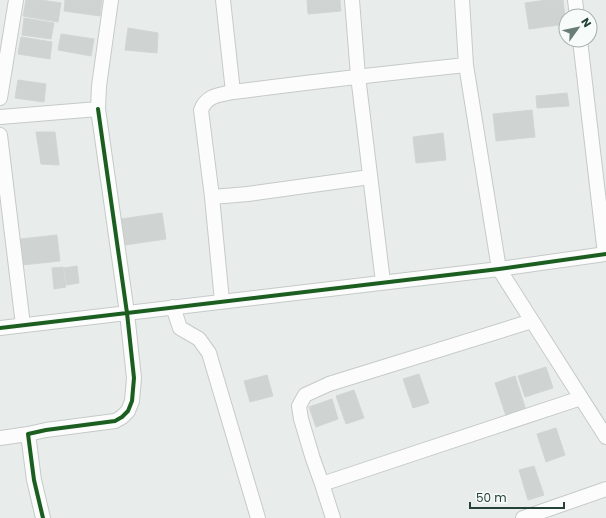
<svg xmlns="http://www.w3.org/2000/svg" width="606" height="518" font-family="Poppins,sans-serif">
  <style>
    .building { fill: #cfd4d2; stroke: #d1d6d4 }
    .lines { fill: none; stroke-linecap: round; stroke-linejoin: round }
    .street-casing { stroke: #c5cac8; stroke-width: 16 }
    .street { stroke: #fcfcfc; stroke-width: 14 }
    .cycleway-casing { stroke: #f7fbf9; stroke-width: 6 }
    .cycleway { stroke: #1b5e20; stroke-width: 4 }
  </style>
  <rect width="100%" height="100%" fill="#e8edeb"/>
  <!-- building -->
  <path class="building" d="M26,0H41L61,3L58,22L23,16Z
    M65,0H102L100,16L64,11Z
    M307,0H340L341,11L308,14Z
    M546,0H563L566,24L529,29L525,3Z
    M24,18L54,23L51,39L22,35Z
    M128,28L158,33L157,53L125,50Z
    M61,34L94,39L91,56L58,50Z
    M21,37L52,42L50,59L18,54Z
    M18,80L46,84L44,102L15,98Z
    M567,93L569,106L537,108L536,96Z
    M532,110L535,137L496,141L493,114Z
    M36,132H55L59,165L41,164Z
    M443,133L446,160L416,163L413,137Z
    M162,213L166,239L125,245L121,219Z
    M57,235L60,261L22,265L20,239Z
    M77,266L79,283L67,285L64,268Z
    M63,267L66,287L54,289L52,268Z
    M546,367L553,388L525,397L518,376Z
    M419,374L429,403L413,408L403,379Z
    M267,375L273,396L250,402L244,381Z
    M515,376L526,410L506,416L495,383Z
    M354,390L364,418L346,424L336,396Z
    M332,399L338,419L316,427L309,407Z
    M556,428L565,455L546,462L537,434Z
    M534,466L544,495L528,500L519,470Z"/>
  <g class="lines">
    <defs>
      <path id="street" d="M223,0L233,92
        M352,0L358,76L383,282
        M462,0L466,65L499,269L606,437
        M575,0L577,16
        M580,40L605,254
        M0,98L16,0
        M0,117L98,109L99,86L111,0
        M0,135L23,325
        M212,197L248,194L370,177
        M222,301L212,197L201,110C207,95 219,95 233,92C311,82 388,73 466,65
        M173,307L180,328L199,339L209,353L258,518
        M0,328L499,269L606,254
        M0,438L28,434
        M322,484L313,459L301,419L299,406L305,395L329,384L532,321
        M43,518L34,480L28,434L46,430L115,421L122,417L128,411L132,401L134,378L127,313L98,109
        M333,518L322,484L581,398
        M523,518L606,489"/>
    </defs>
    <!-- street casing -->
    <use href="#street" class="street-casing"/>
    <!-- street -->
    <use href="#street" class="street"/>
    <defs>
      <path id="cycleway" d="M0,328L499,269L606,254
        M43,518L34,480L28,434L46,430L115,421L122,417L128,411L132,401L134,378L127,313L98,109"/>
    </defs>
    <!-- cycleway casing -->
    <use href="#cycleway" class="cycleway-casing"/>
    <!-- cycleway -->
    <use href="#cycleway" class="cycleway"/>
  </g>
  <!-- north arrow -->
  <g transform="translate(578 28) rotate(57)"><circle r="19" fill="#f7fbf9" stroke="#a3b1ad"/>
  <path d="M0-3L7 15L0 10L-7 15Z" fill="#697e78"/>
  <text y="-6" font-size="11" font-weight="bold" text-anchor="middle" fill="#24423a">N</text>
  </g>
  <!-- scale -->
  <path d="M470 502v6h94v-6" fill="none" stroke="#24423a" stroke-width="2"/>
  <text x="476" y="502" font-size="12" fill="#24423a" stroke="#f7fbf9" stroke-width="3" paint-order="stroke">50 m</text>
</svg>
